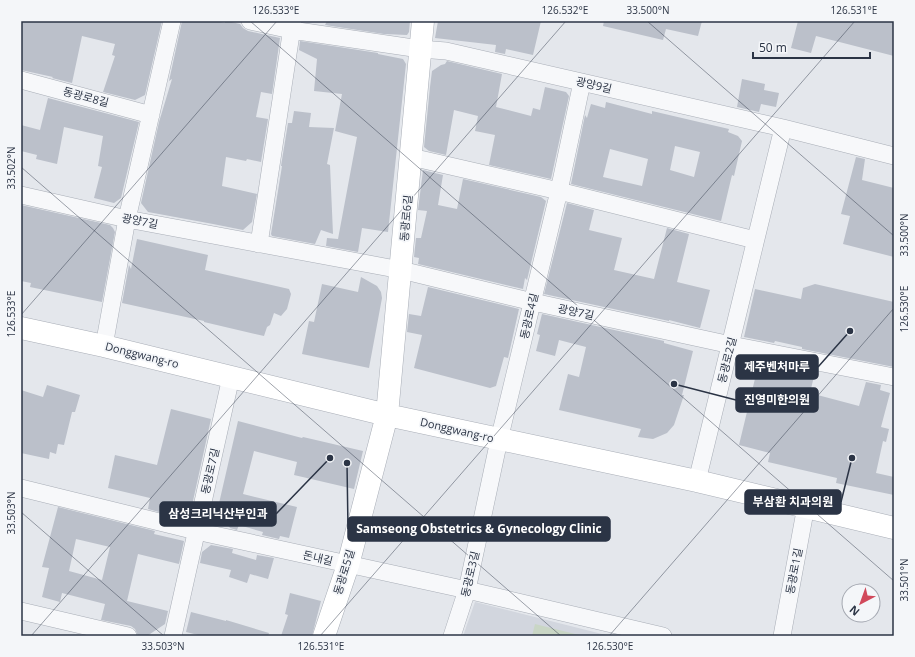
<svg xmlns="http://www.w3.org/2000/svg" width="915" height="657" font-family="'Open Sans','Noto Sans KR',sans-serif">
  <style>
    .built { fill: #d2d6de }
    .green { fill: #c9d6c5 }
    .building { fill: #bbc0ca; fill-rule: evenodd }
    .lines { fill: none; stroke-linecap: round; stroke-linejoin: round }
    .street-casing { stroke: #a9aeb7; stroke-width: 18 }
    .secondary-casing { stroke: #a9aeb7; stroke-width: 23 }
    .street { stroke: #f7f8fa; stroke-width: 17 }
    .secondary { stroke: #fff; stroke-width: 22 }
    .ticks { fill: none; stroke: #2b3445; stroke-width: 1; stroke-opacity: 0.45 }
    .labels { text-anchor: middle; stroke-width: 3.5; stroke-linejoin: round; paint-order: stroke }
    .street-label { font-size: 11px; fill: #2b3445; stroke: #f4f6f9 }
    .leader { fill: none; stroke: #2b3445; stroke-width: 1.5 }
    .callout-dot { fill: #2b3445; stroke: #f4f6f9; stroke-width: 1.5 }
    .callout { fill: #2b3445; stroke: #2b3445; stroke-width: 1.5 }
    .callout-label { font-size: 12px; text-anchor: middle; font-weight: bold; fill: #fff }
    .neatline { fill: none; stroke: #2b3445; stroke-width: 1.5 }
    .ticks-label { font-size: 10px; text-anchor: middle; fill: #2b3445 }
  </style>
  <rect width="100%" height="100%" fill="#e4e7ec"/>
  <!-- built -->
  <path class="built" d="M475,602L610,636H463Z"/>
  <!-- green -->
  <path class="green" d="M535,624L583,636H532Z"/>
  <!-- building -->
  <path class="building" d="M21,21H162L145,95L135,100L103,92L115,56L112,55L115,44L82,36L72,83L52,78L53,77L21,70Z
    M182,21H214L225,23V21H227L240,24L243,28L248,31L280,38L272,94L261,92L256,117L268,119L261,162L247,159L246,161L226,157L222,186L257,194L252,222L243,230L213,224L148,212L141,203L159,122L172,79L169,81Z
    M327,21H410L409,32L407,35L384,34L325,25Z
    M438,21H541L533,55L506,49L505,54L495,52L496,45L435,38Z
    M604,21H702L698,36L666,29L663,40L603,26Z
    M798,21H894V56L816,36L811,53L791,48Z
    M300,41L378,53V54L403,59L406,64L388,232L362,228L358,252L326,246L327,238L338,239L357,137L335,131L342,94L314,91L317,59L299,50Z
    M447,61L502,74L496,107L531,116L533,108L540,110L545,87L566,92L569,96L551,179L489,165L495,135L475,131L478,116L454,110L446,155L429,151L424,147L430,87L432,71L441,65L445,64Z
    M742,79L765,84L764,90L779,93L776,107L761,104L759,112L737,107Z
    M48,98L139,122L121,198L114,203L94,198L102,167L98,166L103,136L64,127L57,164L36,159L37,155L21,151V125L40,130Z
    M606,102L652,114V111L729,129L728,132L738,136L742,141L734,176L732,175L721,221L571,184L585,115L587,118L591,104L605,108ZM675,146L700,152L694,177L670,170ZM610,149L648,159L642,186L603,177Z
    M294,111L311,113L309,127L334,128L327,164L330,165L333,234L321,230L315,244L272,236L271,234L282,166H281L288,123H292Z
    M856,157L865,159L862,180L894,188V257L843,244L850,216L841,214Z
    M423,170L443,175L438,205L457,209L463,179L541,197L546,201L527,280L525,278L523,289L418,264L419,258L414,257L416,238H421L427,211L418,210Z
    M567,203L594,210L589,230L622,238L614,270L654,279L667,228L689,234L677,282L710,290L700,328L669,320V321L544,294Z
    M21,205L110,225L113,228L115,232L102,302L30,287L31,283L21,281Z
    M137,239L208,255L205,270L289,289L291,294L287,309L281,316L274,313L270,325L267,327L264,336L204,322V321L122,303L129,265L131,269Z
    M361,277L377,286L381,292L382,298L369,368L302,354L309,321L314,322L322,284L358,292Z
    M815,284L894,302V367L802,349V347L775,341L774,343L744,337L755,289L801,299L803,288Z
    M428,287L519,309L508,358L504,357L496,386L490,388L414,368L422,335L407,332L409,314L421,316Z
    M542,314L664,341V343L693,351L682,395H684L674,425L667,433L653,439L638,437L641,429L559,410L568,374L579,377L586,347L559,340L555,356L536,351L540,335L537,334Z
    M759,362L797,371V368L815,372L810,393L859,406L866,382L881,385L880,390L890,393L881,427L889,429L886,442L883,441L876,473L894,477V495L836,483L837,478L768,462L770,453L739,445Z
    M47,385L80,395L75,412H72L64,445L58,444L56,454L50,452L49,459L21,453V390L43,397Z
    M171,409L211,419L191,510L184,516L160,510L159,512L148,509L150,498L108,488L115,455L157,465Z
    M238,421L302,438L303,437L363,451L354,489L294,475L297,462L254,451L243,494L297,507L289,538L280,536L279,539L262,535L263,532L239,525L237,530L230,528L217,512Z
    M58,507L155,531L154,534L184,541L179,564L138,554L127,601L168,611L165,624L147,636H138L135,629L131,626L101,620L105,604L62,593L60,602L42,597L49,568L42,567ZM76,539L110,547L102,580L69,571Z
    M211,545L233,549L232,553L256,560L257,555L274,558L268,579L250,574L247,583L229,577L231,570L200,563L202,552Z
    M290,593L321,601L312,636H281L288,615L285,614Z
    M191,612L226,621V620L269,633L268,636H202L186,632Z"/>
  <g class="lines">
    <defs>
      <path id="street" d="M250,21L291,30L420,49L446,51L783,128L894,156
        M21,80L151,115
        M411,157L559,191L755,240
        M21,195L127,219L401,270L533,302L731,345L894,377
        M259,244L293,21
        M104,346L127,219L172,21
        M697,481L783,128
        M21,488L196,531L467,590L663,636
        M21,611L128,636
        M173,636L231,377
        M452,636L467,590L499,440L559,191L582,82
        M782,636L806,506"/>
      <path id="secondary" d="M21,328L104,346L387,415L697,481L894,528
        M324,636L348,565L387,415L423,21"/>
    </defs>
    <!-- street casing -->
    <use href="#street" class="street-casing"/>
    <!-- secondary casing -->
    <use href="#secondary" class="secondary-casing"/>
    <!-- street -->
    <use href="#street" class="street"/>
    <!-- secondary -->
    <use href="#secondary" class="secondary"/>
  </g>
  <!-- ticks -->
  <path class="ticks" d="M250,21L894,581M647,21L894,236M21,167L561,636M21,315L277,21M21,512L164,636M31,636L566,21M320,636L855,21M609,636L894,308"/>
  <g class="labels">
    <!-- street labels -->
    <g class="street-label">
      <text transform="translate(594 85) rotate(13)" y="4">광양9길</text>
      <text transform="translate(86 97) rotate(15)" y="4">동광로8길</text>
      <text transform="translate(406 218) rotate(-85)" y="4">동광로6길</text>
      <text transform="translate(140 221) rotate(11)" y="4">광양7길</text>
      <text transform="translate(576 312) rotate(12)" y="4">광양7길</text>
      <text transform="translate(529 316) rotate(-77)" y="4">동광로4길</text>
      <text transform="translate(142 355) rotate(14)" y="4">Donggwang-ro</text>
      <text transform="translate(727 360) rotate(-76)" y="4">동광로2길</text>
      <text transform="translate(457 430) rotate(13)" y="4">Donggwang-ro</text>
      <text transform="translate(210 471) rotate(-77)" y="4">동광로7길</text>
      <text transform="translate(318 558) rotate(13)" y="4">돈내길</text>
      <text transform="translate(794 571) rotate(-79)" y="4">동광로1길</text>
      <text transform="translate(344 572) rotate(-73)" y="4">동광로5길</text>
      <text transform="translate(470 574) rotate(-77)" y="4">동광로3길</text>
    </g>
  </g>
  <!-- callouts -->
  <path class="leader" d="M850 331L818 367M674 384L736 400M852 458L841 502M330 458L276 514M347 463L348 529"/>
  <g class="callout-dot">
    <circle cx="850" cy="331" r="4"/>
    <circle cx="674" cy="384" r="4"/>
    <circle cx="852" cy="458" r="4"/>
    <circle cx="330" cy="458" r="4"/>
    <circle cx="347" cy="463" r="4"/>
  </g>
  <g class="callout">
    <rect x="736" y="355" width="82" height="24" rx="4"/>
    <rect x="736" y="388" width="82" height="24" rx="4"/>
    <rect x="745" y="490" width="96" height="24" rx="4"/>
    <rect x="160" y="502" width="116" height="24" rx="4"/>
    <rect x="348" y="517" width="262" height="24" rx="4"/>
  </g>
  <g class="callout-label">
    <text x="777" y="371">제주벤처마루</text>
    <text x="777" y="404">진영미한의원</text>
    <text x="793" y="506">부삼환 치과의원</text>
    <text x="218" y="518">삼성크리닉산부인과</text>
    <text x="479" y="533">Samseong Obstetrics &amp; Gynecology Clinic</text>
  </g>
  <!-- border -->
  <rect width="915" height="657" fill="none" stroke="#f4f6f9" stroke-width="44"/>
  <!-- north arrow -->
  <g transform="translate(861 603) rotate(221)"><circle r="19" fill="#f4f6f9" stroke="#a4a8b1"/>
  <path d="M0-3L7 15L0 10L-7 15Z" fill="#d1495b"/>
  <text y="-6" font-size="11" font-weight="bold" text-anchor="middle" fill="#2b3445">N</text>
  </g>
  <!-- scale -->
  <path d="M753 52v6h117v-6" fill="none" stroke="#2b3445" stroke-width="2"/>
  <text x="759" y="52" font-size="12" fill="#2b3445" stroke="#f4f6f9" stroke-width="3" paint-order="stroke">50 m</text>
  <rect x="22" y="22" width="871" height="613" class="neatline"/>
  <g class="ticks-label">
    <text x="276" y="14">126.533°E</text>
    <text x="565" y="14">126.532°E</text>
    <text x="648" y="14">33.500°N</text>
    <text x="854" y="14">126.531°E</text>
    <text transform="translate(11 168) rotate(-90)" y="4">33.502°N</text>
    <text transform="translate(904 235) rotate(-90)" y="4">33.500°N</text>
    <text transform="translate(904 309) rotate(-90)" y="4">126.530°E</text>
    <text transform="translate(11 314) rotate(-90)" y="4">126.533°E</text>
    <text transform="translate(11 513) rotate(-90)" y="4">33.503°N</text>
    <text transform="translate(904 580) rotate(-90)" y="4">33.501°N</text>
    <text x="163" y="650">33.503°N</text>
    <text x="321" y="650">126.531°E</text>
    <text x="610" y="650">126.530°E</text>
  </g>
</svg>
